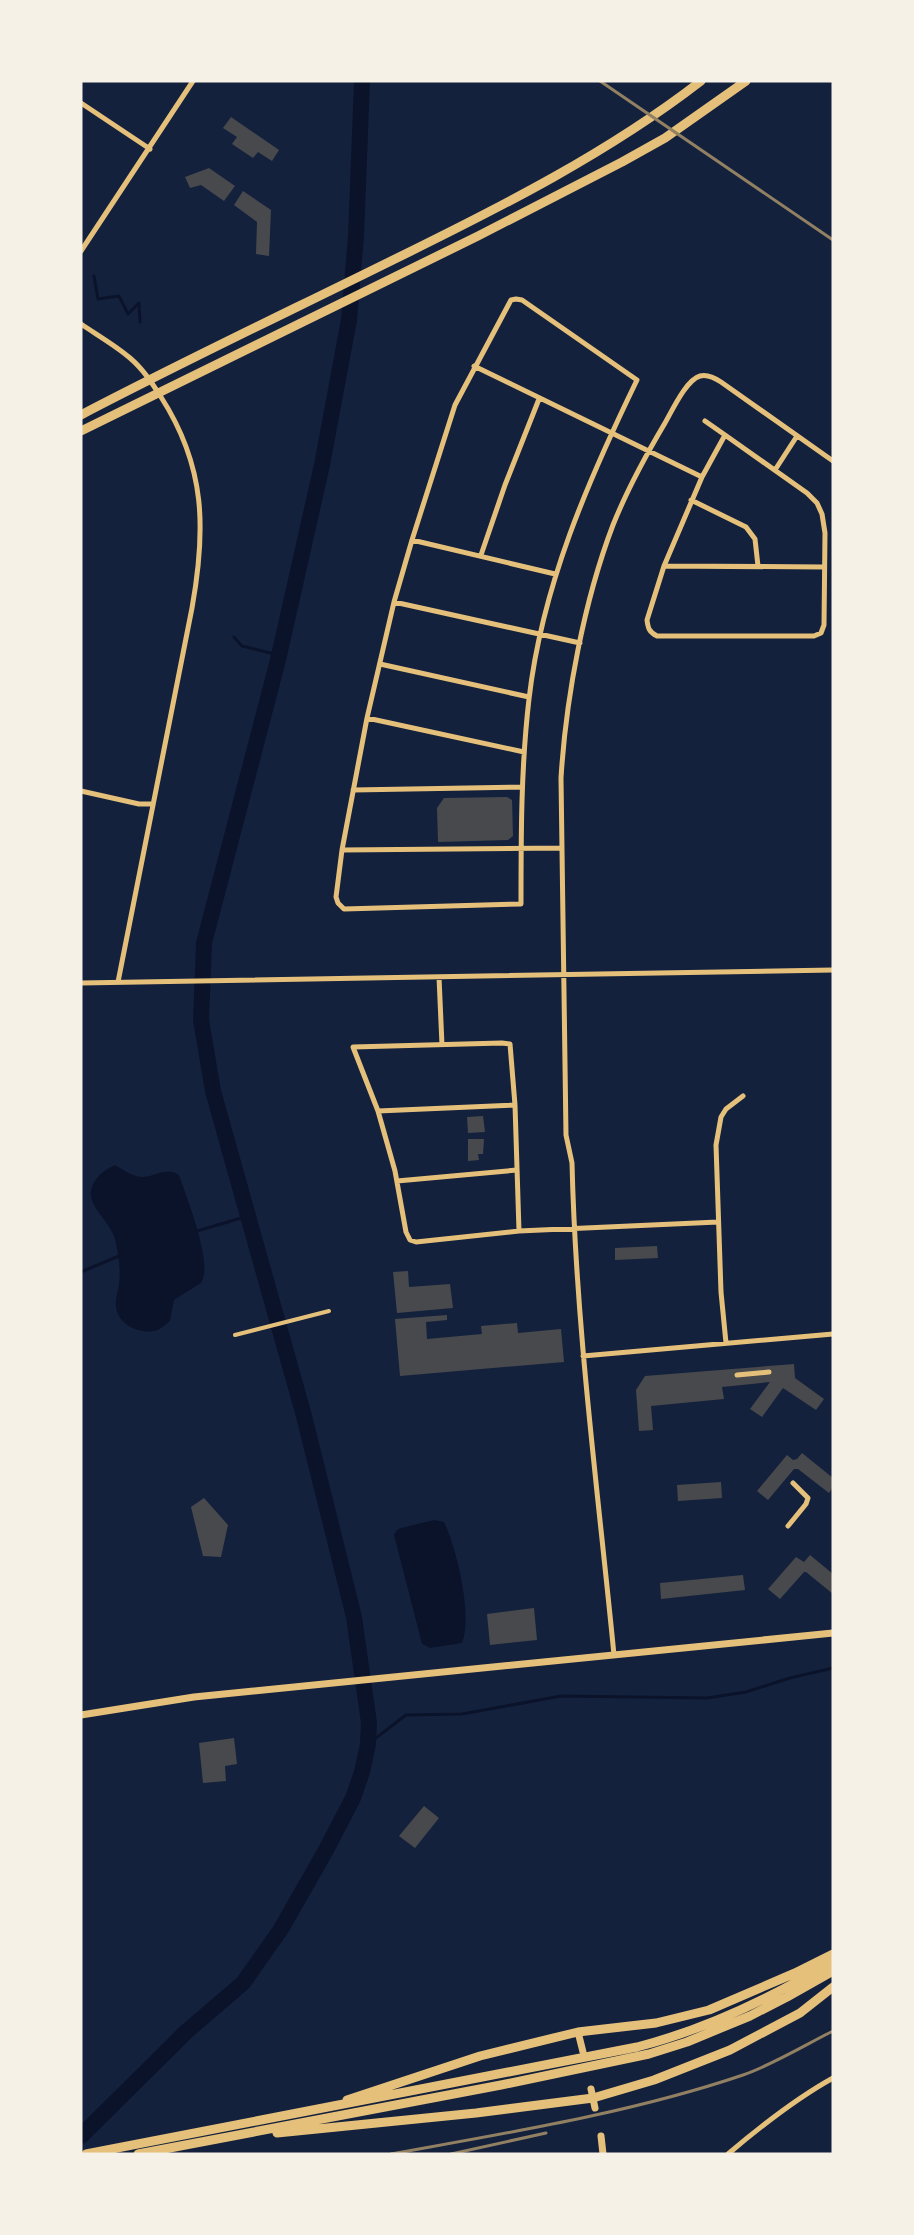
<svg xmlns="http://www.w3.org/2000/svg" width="914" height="2235" font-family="'Space Grotesk',sans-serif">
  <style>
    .water { fill: #0b132b }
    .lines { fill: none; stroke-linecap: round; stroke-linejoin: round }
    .stream { stroke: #0b132b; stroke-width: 3 }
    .river { stroke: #0b132b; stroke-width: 16 }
    .building { fill: #48494c }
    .pedestrian { stroke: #e5c07b; stroke-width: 4 }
    .minor { stroke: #e5c07b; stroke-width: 5 }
    .tertiary { stroke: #e5c07b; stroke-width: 7 }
    .primary { stroke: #e5c07b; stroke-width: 9 }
    .trunk { stroke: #e5c07b; stroke-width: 9 }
    .rail { stroke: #918062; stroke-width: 3 }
  </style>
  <rect width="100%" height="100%" fill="#14213d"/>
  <!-- water -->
  <path class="water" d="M115,1165C124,1170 131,1176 142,1177C155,1177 166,1166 179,1175C186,1196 214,1264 201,1283L174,1300L170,1321C165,1325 160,1330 154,1331C138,1334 118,1324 116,1307C115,1299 118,1292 119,1284C121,1269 118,1253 115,1239C110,1222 88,1206 91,1191C93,1178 104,1170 115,1165Z
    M434,1520L444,1522C457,1549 473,1616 462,1643L430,1648L422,1644L394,1535L397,1530L401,1528Z"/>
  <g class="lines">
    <!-- stream -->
    <path class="stream" d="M94,276L98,299L119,296L128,314L139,303L140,322
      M234,637L242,646L279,655
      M197,1231L248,1216
      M81,1272L119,1256
      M368,1744L406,1715L462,1714L561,1696L707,1698L746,1692L790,1678L833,1668"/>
    <!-- river -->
    <path class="river" d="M81,2136L187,2031L243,1983L281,1929L326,1850L353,1798L362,1772L368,1744L369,1723L354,1617L304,1416L213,1091L201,1020L204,943L278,660L322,465L349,320L356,236L362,81"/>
  </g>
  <!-- building -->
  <path class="building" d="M231,117L279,150L272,161L258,152L253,158L232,144L237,137L223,128Z
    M209,168L235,186L224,201L201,185L190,188L185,177Z
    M243,191L271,210L269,256L256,254L257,222L234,205Z
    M507,797L512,800L513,836L508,840L438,842L437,808L444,798Z
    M483,1116L485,1132L468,1133L467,1117Z
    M468,1139H484L483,1154H478L479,1160L468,1161Z
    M657,1246L658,1258L615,1260V1248Z
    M408,1271L409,1287L450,1284L453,1308L397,1313L393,1272Z
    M447,1315V1320L426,1322L427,1339L482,1334L481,1326L517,1323L518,1333L561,1329L564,1362L400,1376L395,1319Z
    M794,1364L795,1378L824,1399L816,1410L783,1388L762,1417L750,1409L770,1382L722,1387L724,1399L651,1406L653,1430L639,1431L636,1390L645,1376Z
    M802,1453L833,1478V1487L829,1493L798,1469H794L768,1500L757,1491L787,1455L793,1460L797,1459Z
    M721,1482L722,1498L678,1501L677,1485Z
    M204,1498L228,1525L221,1557L203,1556L191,1507Z
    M810,1555L833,1574V1594L806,1572H804L780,1599L768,1589L796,1557L804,1562Z
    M743,1575L745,1590L661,1599L660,1583Z
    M534,1608L537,1640L490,1645L487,1614Z
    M234,1738L237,1764L225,1766L226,1781L203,1783L199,1743Z
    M424,1806L439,1818L415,1848L399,1836Z"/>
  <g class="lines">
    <!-- pedestrian -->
    <path class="pedestrian" d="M235,1335L329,1311"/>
    <!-- minor -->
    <path class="minor" d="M81,103L150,149
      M81,251L193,81
      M516,299L522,300L637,380C588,481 542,586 529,699C521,767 521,835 521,904L344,909L338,903L336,897L342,850L367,718L394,602L412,540L455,405L511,300Z
      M81,324C97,335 115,345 130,358C143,369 152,383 161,397C206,467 206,530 192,608L118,982
      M474,366L702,477L664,566L647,620C648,628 649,632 657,636H814L821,633L824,625L825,533L822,514L817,503L807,493L725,435L702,477
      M705,421L725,435
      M775,470L797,436
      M691,500L746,527L755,539L758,566
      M412,540L555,574
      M481,555L505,485L539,399
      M664,566L824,567
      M394,602L580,643
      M380,664L529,697
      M367,718L524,752
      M353,790L521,787
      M81,791L139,804H152
      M342,850L561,848
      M439,977L442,1045
      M81,983L833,970
      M378,1111L515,1105
      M397,1181L517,1170
      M519,1231L515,1105L510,1044L502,1043L353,1047L378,1111L395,1171L406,1232L410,1240L416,1242L519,1231L718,1222
      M726,1343L721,1292L716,1145L721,1117L726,1109L743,1096
      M583,1356L833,1334
      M737,1375L769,1372
      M788,1526L806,1504L808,1498L793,1483
      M614,1655C598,1491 576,1328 572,1163L566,1135L561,778C566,697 584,601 613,525C627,490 646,455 665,423C672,411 686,380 700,376C707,374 715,378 721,382L833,461
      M728,2154C761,2126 795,2099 833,2078"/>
    <!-- tertiary -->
    <path class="tertiary" d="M81,1715L194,1697L833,1633
      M578,2032L583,2052
      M591,2089L595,2108
      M601,2136L603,2154"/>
    <!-- primary -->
    <path class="primary" d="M347,2100L480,2056L578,2032L656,2023L709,2010L795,1973L833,1954
      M277,2133L476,2113L593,2098L654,2080L730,2050L800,2013L833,1987
      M86,2154L637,2047C707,2029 771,1998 833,1961
      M138,2154L501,2085L649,2054L687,2042L750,2016L787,1997L833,1971"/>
    <!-- trunk -->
    <path class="trunk" d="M81,415C184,361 290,311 395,259C501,207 608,153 701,81
      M81,431L478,236L622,162L665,138L746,81"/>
    <!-- rail -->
    <path class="rail" d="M600,81L833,240
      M391,2154C507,2133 631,2113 743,2075C772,2065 805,2045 833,2031
      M451,2154L546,2133"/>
  </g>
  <!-- border -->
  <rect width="914" height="2235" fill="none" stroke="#f6f1e7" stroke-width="165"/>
</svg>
